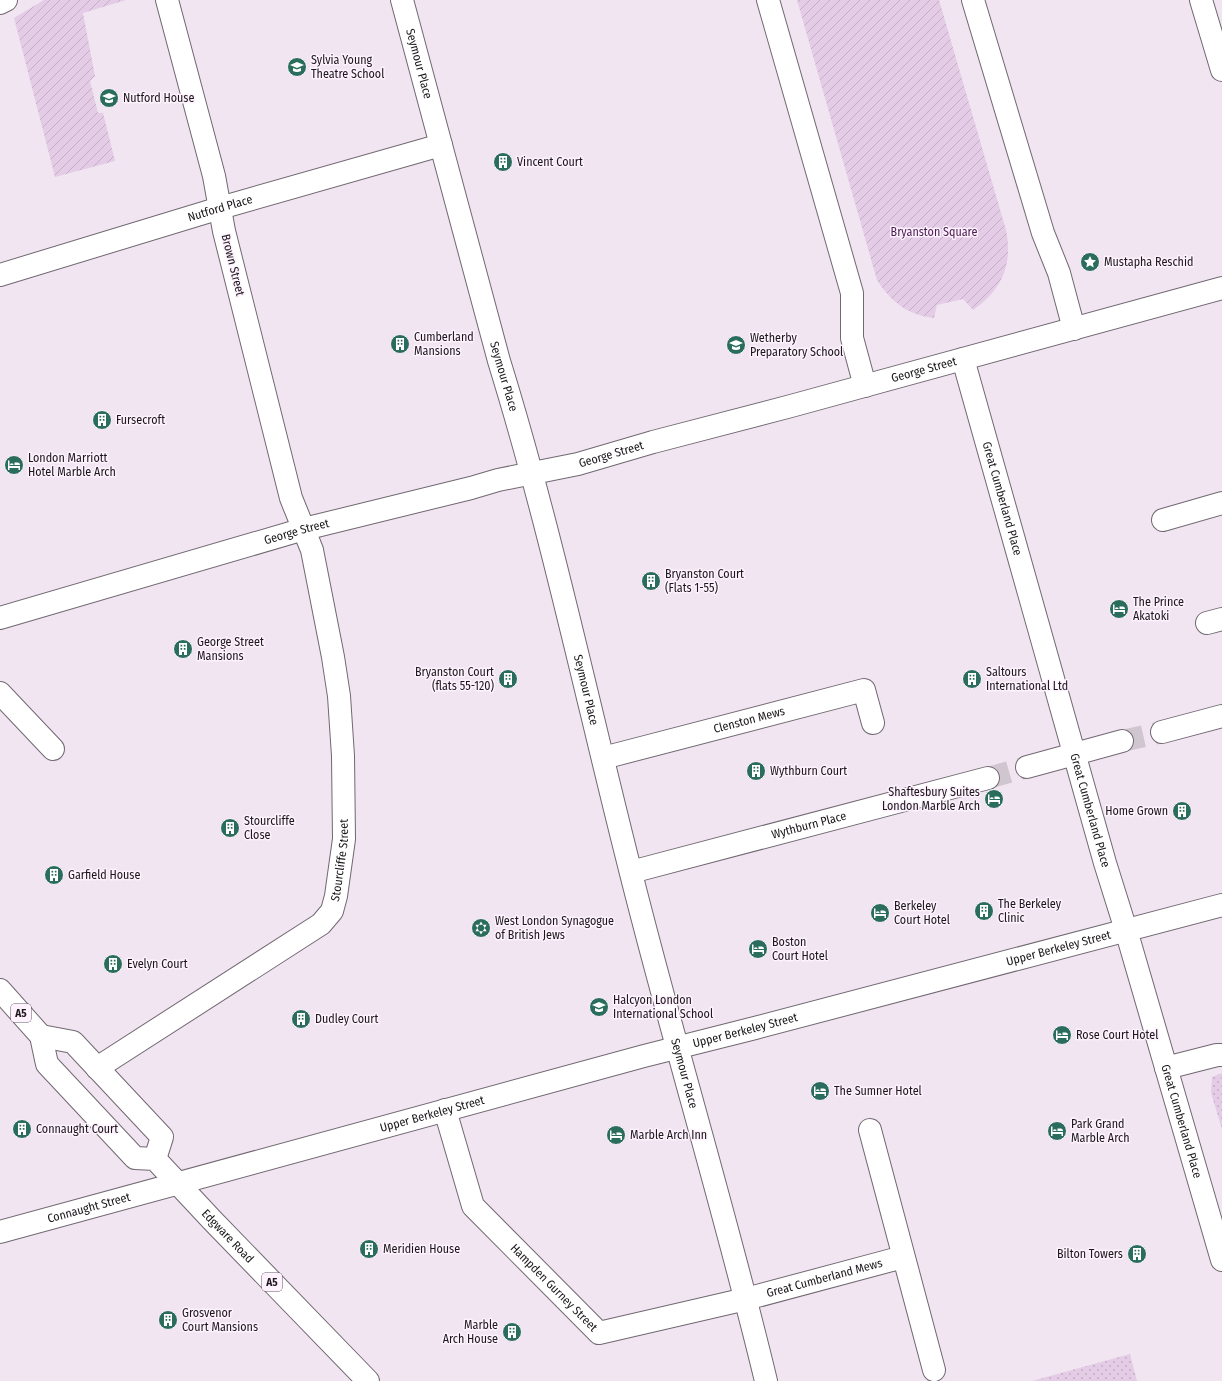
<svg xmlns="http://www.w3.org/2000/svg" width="1222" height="1381" font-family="'Fira Sans Condensed',sans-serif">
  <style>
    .park { fill: url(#park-dots) }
    .garden { fill: url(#garden-furrows) }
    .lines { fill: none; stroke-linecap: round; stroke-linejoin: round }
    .street-tunnel { stroke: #d0c6d0; stroke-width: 22; stroke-dasharray: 22 11; stroke-linecap: butt }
    .street-casing { stroke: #716872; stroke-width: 24 }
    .secondary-casing { stroke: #716872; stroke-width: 24 }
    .highway-casing { stroke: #716872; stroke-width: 24 }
    .street { stroke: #fff; stroke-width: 22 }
    .secondary { stroke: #fff; stroke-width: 22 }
    .highway { stroke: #fff; stroke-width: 22 }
    .labels { text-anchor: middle; stroke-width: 3; stroke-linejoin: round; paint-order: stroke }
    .shield { fill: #fdf2fe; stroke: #5f595f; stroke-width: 1 }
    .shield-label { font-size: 11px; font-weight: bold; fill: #1b171b }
    .poi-label { font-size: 12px; fill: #1b171b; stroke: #fdf2fe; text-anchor: start }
    .street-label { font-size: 12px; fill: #1b171b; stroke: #fdf2fe }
    .park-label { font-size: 12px; fill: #4d1c50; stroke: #fdf2fe }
  </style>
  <defs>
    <pattern id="park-dots" width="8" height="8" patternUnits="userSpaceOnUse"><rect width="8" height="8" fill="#e4cbe6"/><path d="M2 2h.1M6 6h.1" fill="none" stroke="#c3aec5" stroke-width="1.8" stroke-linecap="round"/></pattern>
    <pattern id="garden-furrows" width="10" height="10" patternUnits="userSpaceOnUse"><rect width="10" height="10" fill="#e4cbe6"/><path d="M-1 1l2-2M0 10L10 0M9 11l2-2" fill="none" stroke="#c3aec5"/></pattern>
  </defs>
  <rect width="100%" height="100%" fill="#f0e5f0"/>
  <!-- park -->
  <path class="park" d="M1222,1073V1129L1211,1093L1212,1077Z
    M1130,1354L1137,1381H1032Z"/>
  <!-- garden -->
  <path class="garden" d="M44,0H126L83,13L95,76L90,81L98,113H103L115,161L55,177L14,18Z
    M797,0H939L1006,230C1013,264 1002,290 973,310L963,299L937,305L934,318C908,315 891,302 877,280Z"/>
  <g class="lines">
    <!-- street-tunnel -->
    <path class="street-tunnel" d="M1122,741L1162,732
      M988,778L1027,767"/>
    <defs>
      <g id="street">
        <path d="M768,0L852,293V338L865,386"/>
        <path d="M973,0L1043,233L1059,273L1074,329"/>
        <path d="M1201,0L1222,70"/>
        <path d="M0,3L6,0"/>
        <path id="s1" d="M0,275L220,208L441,145"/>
        <path id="s2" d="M963,359L1105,863L1126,930L1222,1260"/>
        <path d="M1163,520L1222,503"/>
        <path d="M1207,623L1222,619"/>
        <path d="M0,693L53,749"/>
        <path d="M1162,732L1222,716"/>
        <path id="s3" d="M603,758L864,690L873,723"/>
        <path d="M1027,767L1122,741"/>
        <path id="s4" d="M631,872L988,778"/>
        <path id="s5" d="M97,1068L321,924L332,911L336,896L344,839L343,756L339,696L333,657L312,550L291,498L224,231L214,176L167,0"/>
        <path d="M1166,1068L1217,1055H1222"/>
        <path id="s6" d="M445,1110L473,1206L599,1333L746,1299L903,1257"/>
        <path d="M870,1130L934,1370"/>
      </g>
      <g id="secondary">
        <path id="s7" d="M402,0L499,361C556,545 594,734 643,920C683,1074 729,1227 766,1381"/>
        <path id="s8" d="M0,618L304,529L471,488L498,480L578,464L653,442L791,406L1222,288"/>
        <path id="s9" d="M0,1232L644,1056L755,1028L1222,905"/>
      </g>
      <g id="highway">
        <path id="s10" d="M0,990L41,1036L47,1064L135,1158L155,1159L212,1220L368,1381"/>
        <path d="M41,1036L73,1042L162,1137L155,1159"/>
      </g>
    </defs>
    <!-- street casing -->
    <use href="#street" class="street-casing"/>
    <!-- secondary casing -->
    <use href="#secondary" class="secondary-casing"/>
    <!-- highway casing -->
    <use href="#highway" class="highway-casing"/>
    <!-- street -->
    <use href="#street" class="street"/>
    <!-- secondary -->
    <use href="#secondary" class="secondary"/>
    <!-- highway -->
    <use href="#highway" class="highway"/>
  </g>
  <!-- icons -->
  <defs>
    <symbol id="school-disc" viewBox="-11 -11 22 22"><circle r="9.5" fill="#2b6d5d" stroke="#fdf2fe"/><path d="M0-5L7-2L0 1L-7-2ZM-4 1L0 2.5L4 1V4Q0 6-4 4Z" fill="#fff"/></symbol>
    <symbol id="university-disc" viewBox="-11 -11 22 22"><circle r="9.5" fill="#2b6d5d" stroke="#fdf2fe"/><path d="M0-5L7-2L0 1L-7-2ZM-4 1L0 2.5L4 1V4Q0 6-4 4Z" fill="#fff"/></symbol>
    <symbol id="building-disc" viewBox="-11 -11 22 22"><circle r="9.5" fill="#2b6d5d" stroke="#fdf2fe"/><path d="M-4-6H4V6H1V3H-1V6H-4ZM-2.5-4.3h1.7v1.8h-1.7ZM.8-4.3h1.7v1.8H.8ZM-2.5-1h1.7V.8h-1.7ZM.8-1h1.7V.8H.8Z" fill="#fff"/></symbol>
    <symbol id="sight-disc" viewBox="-11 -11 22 22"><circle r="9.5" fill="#2b6d5d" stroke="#fdf2fe"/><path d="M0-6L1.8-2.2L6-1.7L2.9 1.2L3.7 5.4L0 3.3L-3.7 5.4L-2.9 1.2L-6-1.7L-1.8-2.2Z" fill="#fff"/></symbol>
    <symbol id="hotel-disc" viewBox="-11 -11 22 22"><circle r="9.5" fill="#2b6d5d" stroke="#fdf2fe"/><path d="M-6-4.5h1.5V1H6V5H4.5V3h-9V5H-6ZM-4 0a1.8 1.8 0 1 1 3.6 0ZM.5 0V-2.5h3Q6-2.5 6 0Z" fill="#fff"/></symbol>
    <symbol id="synagogue-disc" viewBox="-11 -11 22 22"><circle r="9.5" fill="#2b6d5d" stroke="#fdf2fe"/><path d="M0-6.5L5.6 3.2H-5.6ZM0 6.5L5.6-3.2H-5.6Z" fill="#fff"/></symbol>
  </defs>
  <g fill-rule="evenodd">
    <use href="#school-disc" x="286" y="56" width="22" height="22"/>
    <use href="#university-disc" x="98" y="87" width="22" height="22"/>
    <use href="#building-disc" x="492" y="151" width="22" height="22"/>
    <use href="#sight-disc" x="1079" y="251" width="22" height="22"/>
    <use href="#building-disc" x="389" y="333" width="22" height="22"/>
    <use href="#school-disc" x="725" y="334" width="22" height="22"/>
    <use href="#building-disc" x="91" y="409" width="22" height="22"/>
    <use href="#hotel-disc" x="3" y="454" width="22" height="22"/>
    <use href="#building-disc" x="640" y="570" width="22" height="22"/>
    <use href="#hotel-disc" x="1108" y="598" width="22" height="22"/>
    <use href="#building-disc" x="172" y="638" width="22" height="22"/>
    <use href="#building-disc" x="497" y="668" width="22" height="22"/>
    <use href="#building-disc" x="961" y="668" width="22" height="22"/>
    <use href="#building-disc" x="745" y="760" width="22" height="22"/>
    <use href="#hotel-disc" x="983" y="788" width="22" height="22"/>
    <use href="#building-disc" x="1171" y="800" width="22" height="22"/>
    <use href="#building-disc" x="219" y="817" width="22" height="22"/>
    <use href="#building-disc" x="43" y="864" width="22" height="22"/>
    <use href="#building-disc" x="973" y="900" width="22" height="22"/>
    <use href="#hotel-disc" x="869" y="902" width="22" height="22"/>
    <use href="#synagogue-disc" x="470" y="917" width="22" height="22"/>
    <use href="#hotel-disc" x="747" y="938" width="22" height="22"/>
    <use href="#building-disc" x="102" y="953" width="22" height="22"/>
    <use href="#school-disc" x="588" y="996" width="22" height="22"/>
    <use href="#building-disc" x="290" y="1008" width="22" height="22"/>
    <use href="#hotel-disc" x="1051" y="1024" width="22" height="22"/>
    <use href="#hotel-disc" x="809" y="1080" width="22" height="22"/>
    <use href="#building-disc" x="11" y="1118" width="22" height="22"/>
    <use href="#hotel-disc" x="1046" y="1120" width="22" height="22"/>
    <use href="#hotel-disc" x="605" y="1124" width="22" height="22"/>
    <use href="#building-disc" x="358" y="1238" width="22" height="22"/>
    <use href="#building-disc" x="1126" y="1243" width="22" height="22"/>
    <use href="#building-disc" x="157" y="1309" width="22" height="22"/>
    <use href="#building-disc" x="501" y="1321" width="22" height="22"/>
  </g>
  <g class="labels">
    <!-- shield labels -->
    <g class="shield">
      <rect x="11" y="1004" width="20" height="18" rx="3"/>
      <rect x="262" y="1273" width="20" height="18" rx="3"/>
    </g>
    <g class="shield-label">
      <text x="21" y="1017">A5</text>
      <text x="272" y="1286">A5</text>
    </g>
    <!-- poi labels -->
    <g class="poi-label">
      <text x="311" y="64">Sylvia Young<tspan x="311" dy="14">Theatre School</tspan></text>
      <text x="123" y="102">Nutford House</text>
      <text x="517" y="166">Vincent Court</text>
      <text x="1104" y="266">Mustapha Reschid</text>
      <text x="414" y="341">Cumberland<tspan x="414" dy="14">Mansions</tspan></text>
      <text x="750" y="342">Wetherby<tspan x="750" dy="14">Preparatory School</tspan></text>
      <text x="116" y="424">Fursecroft</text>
      <text x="28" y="462">London Marriott<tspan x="28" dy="14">Hotel Marble Arch</tspan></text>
      <text x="665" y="578">Bryanston Court<tspan x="665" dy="14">(Flats 1-55)</tspan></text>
      <text x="1133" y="606">The Prince<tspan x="1133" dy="14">Akatoki</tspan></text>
      <text x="197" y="646">George Street<tspan x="197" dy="14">Mansions</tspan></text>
      <text x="494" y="676" text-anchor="end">Bryanston Court<tspan x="494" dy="14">(flats 55-120)</tspan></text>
      <text x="986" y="676">Saltours<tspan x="986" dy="14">International Ltd</tspan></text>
      <text x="770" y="775">Wythburn Court</text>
      <text x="980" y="796" text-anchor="end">Shaftesbury Suites<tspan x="980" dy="14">London Marble Arch</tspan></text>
      <text x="1168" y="815" text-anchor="end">Home Grown</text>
      <text x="244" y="825">Stourcliffe<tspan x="244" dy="14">Close</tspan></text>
      <text x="68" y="879">Garfield House</text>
      <text x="998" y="908">The Berkeley<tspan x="998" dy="14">Clinic</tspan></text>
      <text x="894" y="910">Berkeley<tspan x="894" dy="14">Court Hotel</tspan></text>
      <text x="495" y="925">West London Synagogue<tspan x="495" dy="14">of British Jews</tspan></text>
      <text x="772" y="946">Boston<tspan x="772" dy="14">Court Hotel</tspan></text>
      <text x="127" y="968">Evelyn Court</text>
      <text x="613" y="1004">Halcyon London<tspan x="613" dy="14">International School</tspan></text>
      <text x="315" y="1023">Dudley Court</text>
      <text x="1076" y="1039">Rose Court Hotel</text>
      <text x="834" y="1095">The Sumner Hotel</text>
      <text x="1071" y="1128">Park Grand<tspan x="1071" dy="14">Marble Arch</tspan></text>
      <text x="36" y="1133">Connaught Court</text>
      <text x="630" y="1139">Marble Arch Inn</text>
      <text x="383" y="1253">Meridien House</text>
      <text x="1123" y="1258" text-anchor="end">Bilton Towers</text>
      <text x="182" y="1317">Grosvenor<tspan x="182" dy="14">Court Mansions</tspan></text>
      <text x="498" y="1329" text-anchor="end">Marble<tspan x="498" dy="14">Arch House</tspan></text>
    </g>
    <!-- street labels -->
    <g class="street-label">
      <text dy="4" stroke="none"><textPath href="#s7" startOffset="66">Seymour Place</textPath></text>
      <text dy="4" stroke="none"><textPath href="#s1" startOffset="230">Nutford Place</textPath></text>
      <text transform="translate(233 265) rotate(76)" y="4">Brown Street</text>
      <text dy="4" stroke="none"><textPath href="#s8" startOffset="957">George Street</textPath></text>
      <text dy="4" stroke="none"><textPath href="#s7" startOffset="390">Seymour Place</textPath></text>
      <text dy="4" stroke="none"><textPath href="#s8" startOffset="633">George Street</textPath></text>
      <text dy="4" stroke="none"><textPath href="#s2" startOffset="145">Great Cumberland Place</textPath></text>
      <text dy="4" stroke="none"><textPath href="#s8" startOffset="309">George Street</textPath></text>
      <text dy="4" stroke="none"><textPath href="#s7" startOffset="714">Seymour Place</textPath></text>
      <text dy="4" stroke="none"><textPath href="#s3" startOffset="151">Clenston Mews</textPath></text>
      <text dy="4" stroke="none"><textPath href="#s2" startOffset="469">Great Cumberland Place</textPath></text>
      <text dy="4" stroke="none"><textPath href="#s4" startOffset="184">Wythburn Place</textPath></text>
      <text dy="4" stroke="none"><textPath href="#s5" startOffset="335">Stourcliffe Street</textPath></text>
      <text dy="4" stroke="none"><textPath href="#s9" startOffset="1096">Upper Berkeley Street</textPath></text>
      <text dy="4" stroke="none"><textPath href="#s9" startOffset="772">Upper Berkeley Street</textPath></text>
      <text dy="4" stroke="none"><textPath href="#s7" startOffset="1110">Seymour Place</textPath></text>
      <text dy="4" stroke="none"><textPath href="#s9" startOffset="448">Upper Berkeley Street</textPath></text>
      <text dy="4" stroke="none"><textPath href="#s2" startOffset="793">Great Cumberland Place</textPath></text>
      <text dy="4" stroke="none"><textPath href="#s9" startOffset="92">Connaught Street</textPath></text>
      <text dy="4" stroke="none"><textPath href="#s10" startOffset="345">Edgware Road</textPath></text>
      <text dy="4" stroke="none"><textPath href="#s6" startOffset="511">Great Cumberland Mews</textPath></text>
      <text dy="4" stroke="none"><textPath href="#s6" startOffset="215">Hampden Gurney Street</textPath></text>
    </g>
    <!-- park labels -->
    <g class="park-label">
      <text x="934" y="236">Bryanston Square</text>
    </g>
  </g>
</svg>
